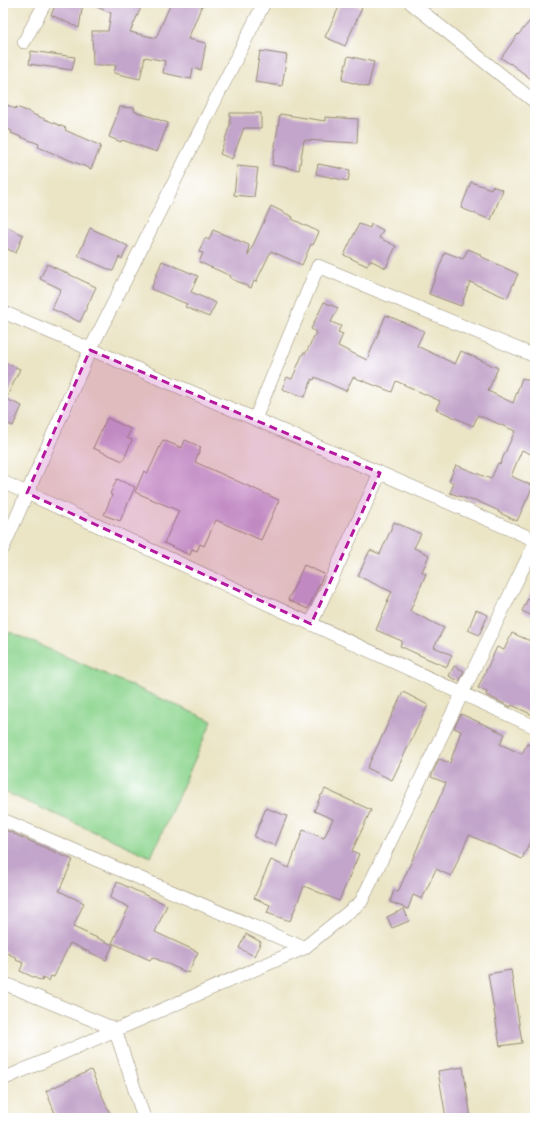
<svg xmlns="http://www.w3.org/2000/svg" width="538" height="1121" font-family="Vollkorn,serif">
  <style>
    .green { fill: #8fd691; stroke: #658058 }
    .building { fill: #c3a5cb }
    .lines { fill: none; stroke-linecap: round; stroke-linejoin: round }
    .street-casing { stroke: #938872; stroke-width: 14 }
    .street { stroke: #fff; stroke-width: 13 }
    .marked { fill: #b5179e; fill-opacity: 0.2; stroke: #b5179e; stroke-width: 3; stroke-dasharray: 8 5; stroke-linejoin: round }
  </style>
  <rect width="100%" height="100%" fill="#fff"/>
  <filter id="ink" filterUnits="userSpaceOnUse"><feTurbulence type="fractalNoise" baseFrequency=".025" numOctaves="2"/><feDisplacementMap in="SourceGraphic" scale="8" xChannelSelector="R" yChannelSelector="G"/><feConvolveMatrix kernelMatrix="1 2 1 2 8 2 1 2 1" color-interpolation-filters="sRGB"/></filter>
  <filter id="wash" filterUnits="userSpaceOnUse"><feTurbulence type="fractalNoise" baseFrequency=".012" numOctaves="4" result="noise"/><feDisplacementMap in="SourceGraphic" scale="16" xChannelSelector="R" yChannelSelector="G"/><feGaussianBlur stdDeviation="0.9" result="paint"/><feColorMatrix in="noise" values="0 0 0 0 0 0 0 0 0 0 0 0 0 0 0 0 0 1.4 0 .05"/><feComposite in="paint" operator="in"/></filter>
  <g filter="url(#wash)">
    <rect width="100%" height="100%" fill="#ebe5c6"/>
    <!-- green -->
    <path class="green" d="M10,632L212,721L151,857L3,791V646Z"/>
    <g id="blocks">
      <!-- building -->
      <path class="building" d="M56,3H83L79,28L51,15Z
        M88,3H143L130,32L156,38L171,3H203L188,39L206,43L201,70L193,68L191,79L163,73L165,61L145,57L140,79L114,73L116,65H93L92,31H108L111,13Z
        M341,3H352L362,8L345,46L325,37Z
        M535,15V82L510,63V64L501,58L518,34V35Z
        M31,51L75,57L72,70L29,64Z
        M260,51L287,55L282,86L255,82Z
        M348,56L374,62L368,87L342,80Z
        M8,105L15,109L16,107L30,112V113L66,128L65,130L101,146L91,169L38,147L39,144L11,133L12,131L3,127V106L7,108Z
        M120,107L135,108L134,111L168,123L157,152L122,140L121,142L109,137Z
        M230,113H261V128H244L232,159L220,154L230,125Z
        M280,114L325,121V117L358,119L357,143L304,140L299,170L272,165Z
        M318,164L350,170L348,181L316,174Z
        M237,166L258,168L254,197L234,195Z
        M471,182L491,189L492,186L503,190L491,220L461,208Z
        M271,206L293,217L292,219L319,232L313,245L311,244L302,265L271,251L256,282L254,281L251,288L230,278L231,276L199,262L203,253L199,252L205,238L209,240L213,230L249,245L248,256Z
        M359,224L370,228L371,224L383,230L379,238L396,246L386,268L370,260L367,266L344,255Z
        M3,225L23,235L16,253L3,247Z
        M90,228L128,246L122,259L119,257L113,271L78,256Z
        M468,249L480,254V256L518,274L507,298L470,282L461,306L429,294L445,252L463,259Z
        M162,261L198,276L191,292L216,303L209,317L185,307L187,304L151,289Z
        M47,264L96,287L80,322L52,309L61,289L40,279Z
        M324,302L338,308L331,322L341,326L338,332L343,334L338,346L367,360L386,315L424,331L417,346L455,364L461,351L498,368L488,391L513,403L522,378L535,383V456L522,450L511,476L533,486L517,521L498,512L499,511L475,500L474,501L450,493L454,483L449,481L456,465L491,479L498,463L500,464L515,431L478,415L473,426L436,409L440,401L396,381L392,392L353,377L346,391L315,377L314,380L312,379L305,397L282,389L287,377L292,379L303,353H306L316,332L311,329Z
        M3,362L20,369L6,399L22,406L13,426L3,422Z
        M107,418L131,429L127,438L132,440L123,461L93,448Z
        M163,440L182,448L185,440L201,447L195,462L279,500L261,540L216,520L204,546L200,544L197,551L192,549L190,555L164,543L179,511L135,492L144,471L148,473Z
        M117,479L135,487L120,521L104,515L112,495L110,494Z
        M394,522L421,534L414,548L429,555L422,572L426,574L410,611L444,628L434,647L452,655L447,667L428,659L400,646L402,641L376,630L388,602L387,601L392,592L358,576L370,550L380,554Z
        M304,565L324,574L308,609L288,600Z
        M535,584V617L522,611Z
        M476,610L488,615L479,635L468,630Z
        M512,633L535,643V716L512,705L511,707L486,695L487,692L478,688L497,647L504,650Z
        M454,666L464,671L459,681L449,676Z
        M403,692L428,705L392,780L367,768Z
        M461,714L505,734L500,744L522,754L527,744L535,747V838L532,837L522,859L469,835L451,876L436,869L422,899L413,895L408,909L390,902L394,890L398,892L446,783L431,777L439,759L450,763L461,731L454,728Z
        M325,789L371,810L352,851L359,854L339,901L304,886L290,921L267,913L270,905L254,898L271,860L289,868L303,830L324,838L333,819L314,811L321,795H322Z
        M266,808L287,816L275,846L254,837Z
        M3,829L73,860L59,891L84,903L73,927L113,945L106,960L70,943L54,977L51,976L49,981L43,978L42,981L20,971L23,963L16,960L17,958L3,951Z
        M117,882L167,905L155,932L198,952L188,973L152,957L150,960L112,943L129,907L110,898Z
        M404,909L409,921L392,928L387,917Z
        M246,934L261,942L254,956L239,948Z
        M511,970L522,1043L500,1046L488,974Z
        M463,1067L471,1118H446L438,1071Z
        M91,1070L112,1118H57L46,1091Z"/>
    </g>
  </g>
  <g filter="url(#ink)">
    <use href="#blocks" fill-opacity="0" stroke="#938872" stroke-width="1"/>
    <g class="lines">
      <defs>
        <path id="street" d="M411,3L535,102
          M24,42L45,3
          M3,312L255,419L535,540
          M255,419L318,266L535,356
          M3,482L535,727
          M3,548L90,350L264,3
          M311,624L380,473
          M3,820L304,948
          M3,983L115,1029L144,1118
          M3,1079L304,948L361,902L535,543"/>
      </defs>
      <!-- street casing -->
      <use href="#street" class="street-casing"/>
      <!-- street -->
      <use href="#street" class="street"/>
    </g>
  </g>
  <!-- marked area -->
  <path class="marked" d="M90,350L380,473L311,624L27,493Z"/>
  <!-- margin -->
  <rect width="538" height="1121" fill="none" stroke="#fff" stroke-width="16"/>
</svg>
